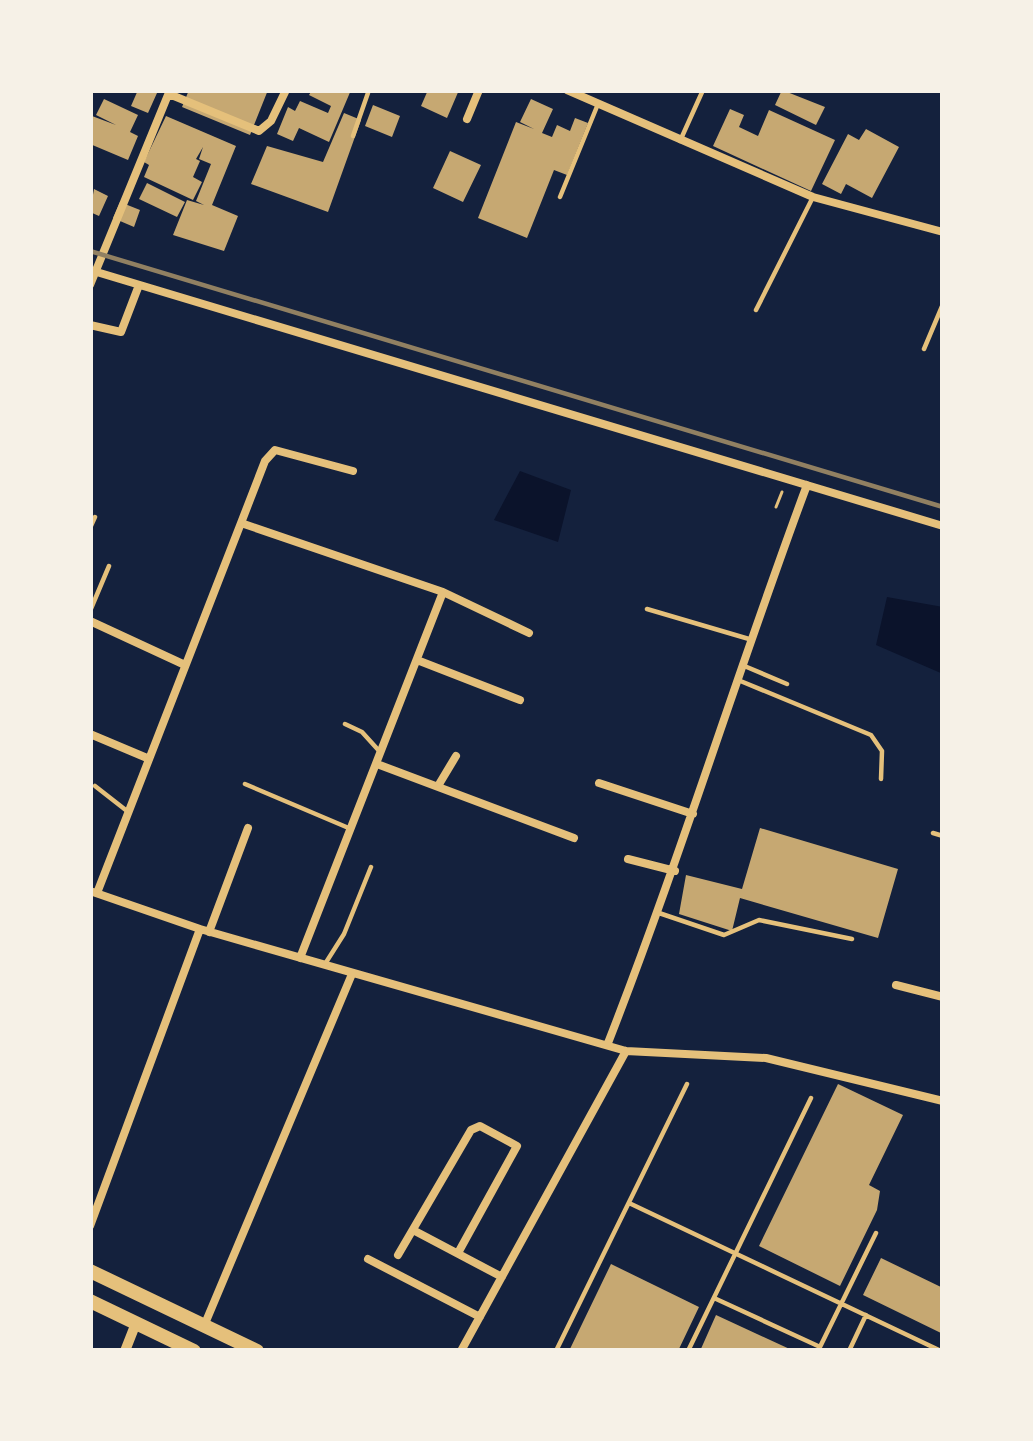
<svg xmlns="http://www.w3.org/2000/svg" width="1033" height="1441" font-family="'PT Sans',sans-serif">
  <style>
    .water { fill: #0b132b }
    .building { fill: #c6a872 }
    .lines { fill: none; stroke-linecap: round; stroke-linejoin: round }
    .path { stroke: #e5c07b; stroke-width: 3 }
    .service { stroke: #e5c07b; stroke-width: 4.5 }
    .minor { stroke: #e5c07b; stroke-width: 8 }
    .tertiary { stroke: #e5c07b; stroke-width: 10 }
    .trunk { stroke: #e5c07b; stroke-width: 14 }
    .rail { stroke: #918062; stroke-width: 4.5 }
  </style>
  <rect width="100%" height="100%" fill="#14213d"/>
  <!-- water -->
  <path class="water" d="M520,471L571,490L558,542L494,520Z
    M887,597L943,607V674L876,645Z"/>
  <!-- building -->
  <path class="building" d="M138,90L157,93L148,113L131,106Z
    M189,90H268L250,135L182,107Z
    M312,90H351L329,142L299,128L293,141L277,134L288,107L295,111L300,101L328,113L331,106L309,95Z
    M428,90H459L447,118L421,106Z
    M782,90L825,107L816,125L775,105Z
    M104,99L138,115L130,132L138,136L128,160L90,144L92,116L116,125L96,115Z
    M531,99L553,109L542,133L552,137L557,125L570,131L575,118L588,123L567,175L554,170L527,238L478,218L516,122L534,129L520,122Z
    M373,105L400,116L392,137L365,126Z
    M730,109L744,115L739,127L758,136L769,110L835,140L811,191L713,146Z
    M344,113L361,120L328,212L251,184L267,146L323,162Z
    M166,116L236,146L212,205L238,216L224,251L173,235L187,200L204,205L196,201L211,164L199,159L203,147L196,159L200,161L193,177L202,182L193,200L144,177L149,165L144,162Z
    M866,129L899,147L872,198L846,184L841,194L822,184L848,134L859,140Z
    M450,151L481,165L463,202L433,188Z
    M147,183L185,202L177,217L139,199Z
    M94,189L108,196L99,216L90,212Z
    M120,202L140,210L134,227L113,218Z
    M760,828L898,869L878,938L740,898L732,931L679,914L686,875L742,889Z
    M838,1084L903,1115L869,1185L880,1191L877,1210L840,1286L759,1246Z
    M881,1258L943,1288V1334L863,1295Z
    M611,1264L699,1307L678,1351H569Z
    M716,1315L794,1351H700Z"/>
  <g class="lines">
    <!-- path -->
    <path class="path" d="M776,507L782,492"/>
    <!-- service -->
    <path class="service" d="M353,136L369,90
      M680,141L703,90
      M560,197L598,104
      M756,310L813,197
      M924,349L943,304
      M90,528L95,517
      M647,609L749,639
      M90,611L109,566
      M742,665L787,684
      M738,680L871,735L882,751L881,779
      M345,724L362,732L381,753
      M245,784L351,829
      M95,786L127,811
      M933,833L943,836
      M659,913L724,935L759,920L852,939
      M325,964L344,934L371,867
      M629,1203L941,1351
      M714,1298L818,1346
      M556,1351L687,1084
      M688,1351L811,1098
      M818,1351L876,1233
      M849,1351L866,1315"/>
    <!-- minor -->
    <path class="minor" d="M567,90L813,197L943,232
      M169,94L259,131L271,121L286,90
      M467,119L479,90
      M90,270L943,526
      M90,285L170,90
      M90,325L121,332L139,285
      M241,523L265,461L275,450L353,471
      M443,592L529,633
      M90,621L185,665
      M417,660L520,700
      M90,734L147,758
      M377,764L574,838
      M599,783L693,814
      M438,786L456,756
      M628,859L675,871
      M90,891L200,929L626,1051L766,1058L943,1101
      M97,893L241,523L443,592L300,958
      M209,932L248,828
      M896,985L943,997
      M608,1043C680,859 738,670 807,485
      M90,1226L200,929
      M413,1230L502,1277
      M398,1255L471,1130L480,1126L517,1146L458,1253
      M368,1259L480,1317
      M204,1326L352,974
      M461,1351L626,1051"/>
    <!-- tertiary -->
    <path class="tertiary" d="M125,1351L136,1323"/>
    <!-- trunk -->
    <path class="trunk" d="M90,1271L257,1351
      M90,1301L194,1351"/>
    <!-- rail -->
    <path class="rail" d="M90,251L943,507"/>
  </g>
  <!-- border -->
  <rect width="1033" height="1441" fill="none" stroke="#f6f1e7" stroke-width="186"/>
</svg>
